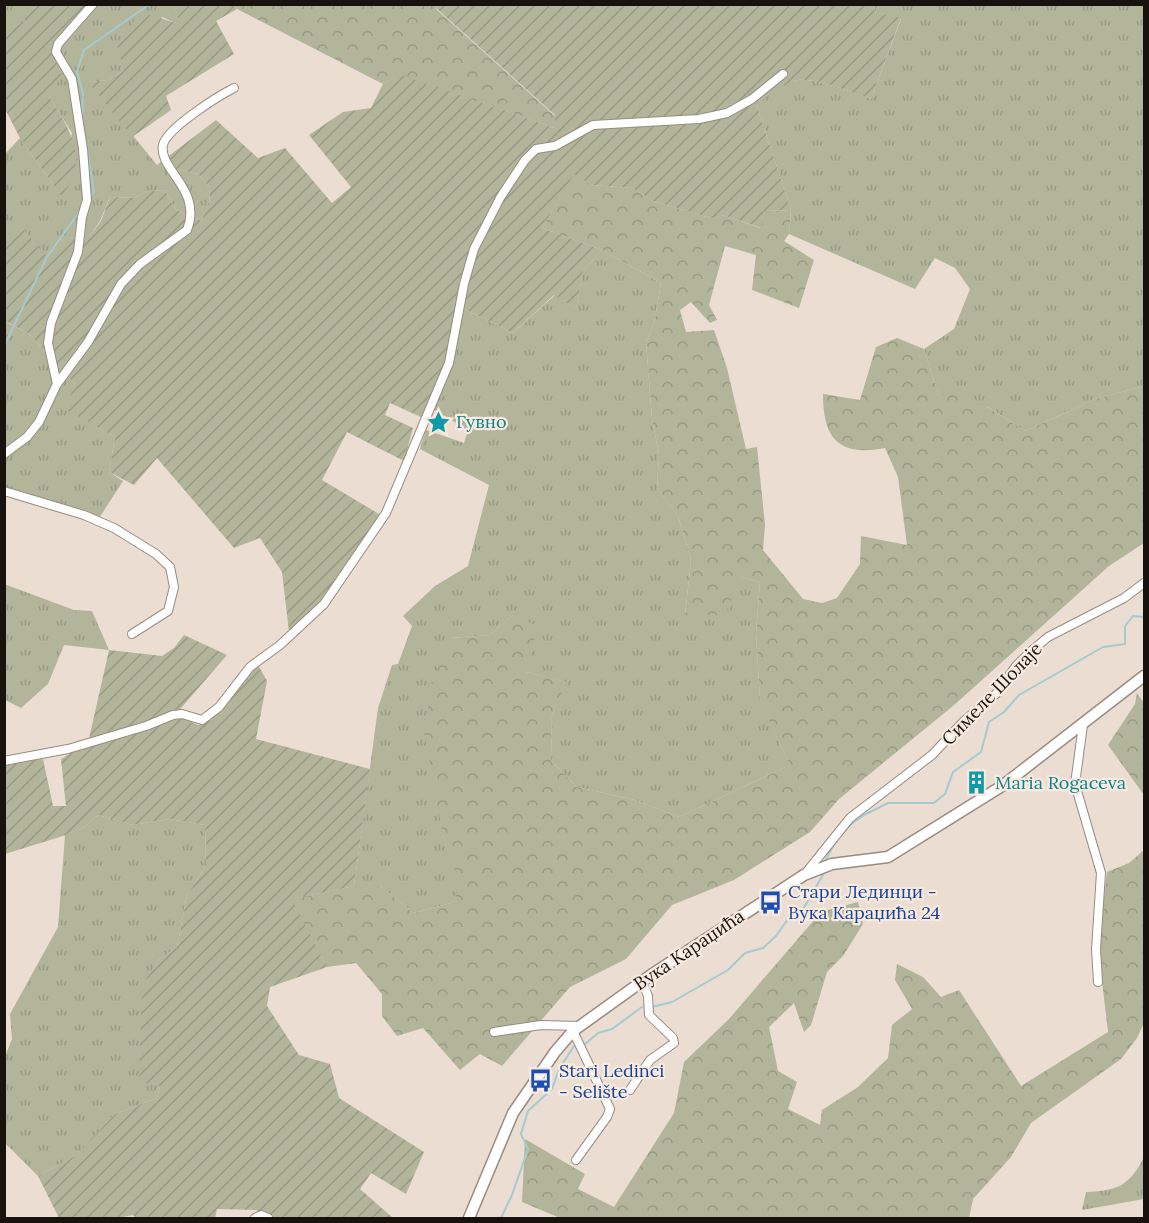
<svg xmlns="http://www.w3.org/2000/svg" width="1149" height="1223" font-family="Lora,serif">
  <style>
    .grass { fill: url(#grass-tufts) }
    .forest { fill: url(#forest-crowns) }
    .garden { fill: url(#garden-furrows) }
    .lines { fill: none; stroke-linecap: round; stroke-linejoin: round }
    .stream { stroke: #a4cbd1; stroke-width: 2 }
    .street-casing { stroke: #988b80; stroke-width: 10 }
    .secondary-casing { stroke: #988b80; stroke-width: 13 }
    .street { stroke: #fff; stroke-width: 8 }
    .secondary { stroke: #fff; stroke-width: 10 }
    .labels { text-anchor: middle; stroke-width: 4.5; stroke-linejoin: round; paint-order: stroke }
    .culture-label { font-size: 18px; fill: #0d838f; stroke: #f8eade; text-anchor: start }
    .street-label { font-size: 18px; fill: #17120e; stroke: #f8eade }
    .transit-label { font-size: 18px; fill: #164399; stroke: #f8eade; text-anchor: start }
  </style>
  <defs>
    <pattern id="grass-tufts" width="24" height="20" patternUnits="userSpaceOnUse" patternTransform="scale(1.5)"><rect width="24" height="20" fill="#b2b59a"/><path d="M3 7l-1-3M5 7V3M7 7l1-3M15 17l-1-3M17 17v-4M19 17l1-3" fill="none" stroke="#989b84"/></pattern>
    <pattern id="forest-crowns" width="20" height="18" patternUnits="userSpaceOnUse" patternTransform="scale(1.5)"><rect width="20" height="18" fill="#b2b59a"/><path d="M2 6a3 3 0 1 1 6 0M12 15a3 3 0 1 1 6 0" fill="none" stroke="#989b84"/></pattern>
    <pattern id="garden-furrows" width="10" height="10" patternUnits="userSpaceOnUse" patternTransform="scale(1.5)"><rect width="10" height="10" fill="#b2b59a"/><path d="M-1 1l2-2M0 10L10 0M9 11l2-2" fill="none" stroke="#989b84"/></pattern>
  </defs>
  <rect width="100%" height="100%" fill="#ebddd1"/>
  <!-- grass -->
  <path class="grass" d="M4,5H25V21L5,30Z
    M91,5H174L181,25L162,17L124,70L108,80L89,82L157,165L198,174L210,188L209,205L201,221L176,210L165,190L147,191L134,198L110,197L100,221L89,237L64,238L50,261L20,226L5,246V154L20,138L61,196L72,133L49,96L51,53L78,29Z
    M875,5H1144V386L1095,399L1025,431L988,407L939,396L924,349L954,329L970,289L955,268L935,258L915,289L789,234L791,210L757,106C764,96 784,82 797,80C812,77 856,93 871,99L901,19L874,12Z
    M602,250L661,283L654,324L646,342L652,419L659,454L657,488L678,516L691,560L685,615L742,577L760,582L756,633L760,701L790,765L679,817L635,800L577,787L551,761L552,714L566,682L526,672L513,615L490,635L451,638L443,835L460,885L454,902L414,913L380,886H354L378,708L392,665L398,664L412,626L403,616L435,586L468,566L489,485L420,449L426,430L464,443L468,430L426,405L446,359L456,305L513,333L555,295L576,309L583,271Z
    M4,321L29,334L75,384L66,409L115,437L109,472L123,481L96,523L5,493V459L13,453L5,444Z
    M4,584L74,610L92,611L109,650L64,645L48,684L21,708L5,700Z
    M98,815L132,825L169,819L205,825L206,866L187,895L177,947L156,962L160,1086L157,1098L115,1114L75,1156L38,1176L5,1143L4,1059L12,1039L10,1014L58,927L65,835L83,828Z
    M1144,1157V1199L1082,1210L1086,1192C1118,1191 1130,1185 1144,1157Z"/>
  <!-- forest -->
  <path class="forest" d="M234,5H438L436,9L555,116V128L399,75L383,84L237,9Z
    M574,173L591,185L632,188L653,201L714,219L723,215L760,228L764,211L791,210L789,234L784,241L814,260L799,308L752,290L756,255L725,246L709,305L717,320L710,323L691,302L680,310L686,332L714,330L727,368L746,449L757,447L765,525L763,550L803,599L822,603L837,598L860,564L861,536L907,545L898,477L885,448C838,457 823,438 823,394L860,400L876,347L897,338L924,349L939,396L961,390L1025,431L1095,399L1144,386V543L1109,566L953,706L839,799L810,832L734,880L672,905L626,959L570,987L502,1066L480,1054L460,1070L423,1028L397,1036L382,1016V994L356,963L327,967L291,899L354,886H380L414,913L454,902L459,885L443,835L424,733L432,680L451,638L490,635L513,615L538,626L526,672L567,682L552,714L551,761L577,787L635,800L679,817L790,765L760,702L756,633L760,582L742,577L725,615H685L691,560L678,516L657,488L659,454L652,419L646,342L654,324L661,283L602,250L542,228Z
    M1137,693L1144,703V795L1108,745L1135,704Z
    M1144,850V1023L1137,1038L1121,1059L1031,1123L1011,1157L973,1199L969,1218H560L522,1202L525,1139L585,1174L578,1189L614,1207L674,1113L684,1062L729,1019L821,912L858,902L863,924L843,956L827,972L811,1025L804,1032L794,1003L769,1027L778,1071L797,1082L788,1109L820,1125L822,1110L858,1087L888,1058L892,1025L912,1009L895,980L897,964L923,977L941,997L959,990L1021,1086L1108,1032L1098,948L1107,872L1129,863Z"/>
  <!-- garden -->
  <path class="garden" d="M875,4L874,12L901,18L871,99C855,93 813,77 797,80C786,82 763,98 757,106L791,210L764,211L761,228L723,215L714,219L653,201L632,188L591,185L574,174L542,228L602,250L583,271L576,309L554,295L513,333L456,305L446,359L423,418L390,403L385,415L413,428L404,461L347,432L322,480L384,517L327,607L290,640L282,572L260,538L234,548L157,458L134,485L109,472L115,437L65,409L75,384L29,334L5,321L4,246L20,226L50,260L64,238L89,237L101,221L110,197L134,198L147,191L165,190L176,210L201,221L209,205L210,188L198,174L157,165L216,120L258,158L285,148L332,203L351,187L309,135L343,112L371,108L383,84L399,74L555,128V115L436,8L438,5Z
    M25,5H91L78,29L51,53L62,75L49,96C69,128 92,162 61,196L20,138L5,109L4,30L25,21Z
    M174,5H234L237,9L216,21L234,54L166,96L171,110L132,137L88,82L108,80L124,70L117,46L133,22L147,14L180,24Z
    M184,635L227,655L175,715L198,725L211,720L242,678L257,663L267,681L256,739L370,769L354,886L292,899L327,967L270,987L267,1006L299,1055L330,1064L339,1098L424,1152L406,1194L371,1173L360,1189L393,1218H258L257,1210L217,1209L215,1218H135L133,1215L118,1218H59L38,1176L75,1156L115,1114L157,1098L160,1086L139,1082L142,987L156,962L177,947L187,895L206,866L205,825L169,819L132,825L98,815L83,828L66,835L5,854L4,764L43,759L53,806H66L61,759L88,743L109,650L162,656L174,648Z"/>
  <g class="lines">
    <!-- stream -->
    <path class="stream" d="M89,199L94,192L82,119L83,93L77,72L84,50L150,4
      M4,346L47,257L82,208
      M825,861L836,841L850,825L864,815L888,803H934L945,794L953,772L981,752L989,722L1004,712L1019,695L1103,647L1125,644V626L1133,616L1144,617
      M652,1007L672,1002L728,970L745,953L763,948L776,936L788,919L802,911L824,873
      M585,1044L598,1033L612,1029L642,1007
      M501,1218L512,1195L528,1149L521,1134L528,1111L552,1089L559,1069L574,1046"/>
    <defs>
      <path id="street" d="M57,384L48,343L51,323L78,252L82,217L87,200L83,149L72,79L56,52L58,44L93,4
        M4,454L27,437L39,422L57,384L88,342L121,284L140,264L187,230C203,189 158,170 163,145C166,129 218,96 234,88
        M4,491L84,515L114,528L156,554L170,567L174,587L168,611L132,634
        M1083,725L1075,784L1101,873L1096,949L1098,982
        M4,761L68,749L146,726L173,715L182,714L202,720L219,707L250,667L280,645L324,604L386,513L449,363L464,284L474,249L500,198L525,160L536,149L555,146L593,125L699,119L727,113L752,99L783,74
        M805,874L850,818L932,755L964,721L996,694L1016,666L1030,652L1048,637L1124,598L1144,583
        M573,1031L610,1109L607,1117L576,1160
        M494,1032L541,1025L579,1026
        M630,1090L650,1060L674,1043L673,1038L649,1015L648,996L642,981
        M255,1218L261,1215L268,1218"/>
      <path id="secondary" d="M469,1218L513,1113L555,1052L573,1031L651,975L804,875L832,864L888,857L1002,786L1144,676"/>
    </defs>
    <!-- street casing -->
    <use href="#street" class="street-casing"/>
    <!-- secondary casing -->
    <use href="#secondary" class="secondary-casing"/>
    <!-- street -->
    <use href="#street" class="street"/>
    <!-- secondary -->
    <use href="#secondary" class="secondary"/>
  </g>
  <!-- icons -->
  <defs>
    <symbol id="sight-bare" viewBox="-9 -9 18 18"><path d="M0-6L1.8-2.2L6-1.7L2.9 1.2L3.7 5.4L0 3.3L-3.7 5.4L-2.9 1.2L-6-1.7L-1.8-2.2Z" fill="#0f9aa8" stroke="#f8eade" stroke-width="2.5" paint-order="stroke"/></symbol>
    <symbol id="building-bare" viewBox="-9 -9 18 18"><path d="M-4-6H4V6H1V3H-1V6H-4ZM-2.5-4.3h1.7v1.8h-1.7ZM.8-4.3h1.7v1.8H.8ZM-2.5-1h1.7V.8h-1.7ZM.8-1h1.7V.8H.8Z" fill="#0f9aa8" stroke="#f8eade" stroke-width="2.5" paint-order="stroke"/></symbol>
    <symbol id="bus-bare" viewBox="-9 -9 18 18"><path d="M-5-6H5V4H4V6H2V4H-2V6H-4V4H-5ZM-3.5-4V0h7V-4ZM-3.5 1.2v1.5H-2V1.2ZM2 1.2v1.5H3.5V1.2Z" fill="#1a4fb4" stroke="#f8eade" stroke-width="2.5" paint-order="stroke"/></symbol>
  </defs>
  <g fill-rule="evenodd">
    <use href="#sight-bare" x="422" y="406" width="33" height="33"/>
    <use href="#building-bare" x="960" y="766" width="33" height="33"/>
    <use href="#bus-bare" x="754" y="886" width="33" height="33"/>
    <use href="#bus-bare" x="524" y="1064" width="33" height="33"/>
  </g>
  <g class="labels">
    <!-- culture labels -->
    <g class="culture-label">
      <text x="456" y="428">Гувно</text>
      <text x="995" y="789">Maria Rogaceva</text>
    </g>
    <!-- street labels -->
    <g class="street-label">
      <text transform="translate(992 694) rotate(-46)" y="6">Симеле Шолаје</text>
      <text transform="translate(689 950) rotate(-34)" y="6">Вука Караџића</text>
    </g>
    <!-- transit labels -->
    <g class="transit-label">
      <text x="788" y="898">Стари Лединци -<tspan x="788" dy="21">Вука Караџића 24</tspan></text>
      <text x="559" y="1077">Stari Ledinci<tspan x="559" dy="21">- Selište</tspan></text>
    </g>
  </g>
  <!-- border -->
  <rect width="1149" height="1223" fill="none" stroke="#17120e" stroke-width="12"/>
</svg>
